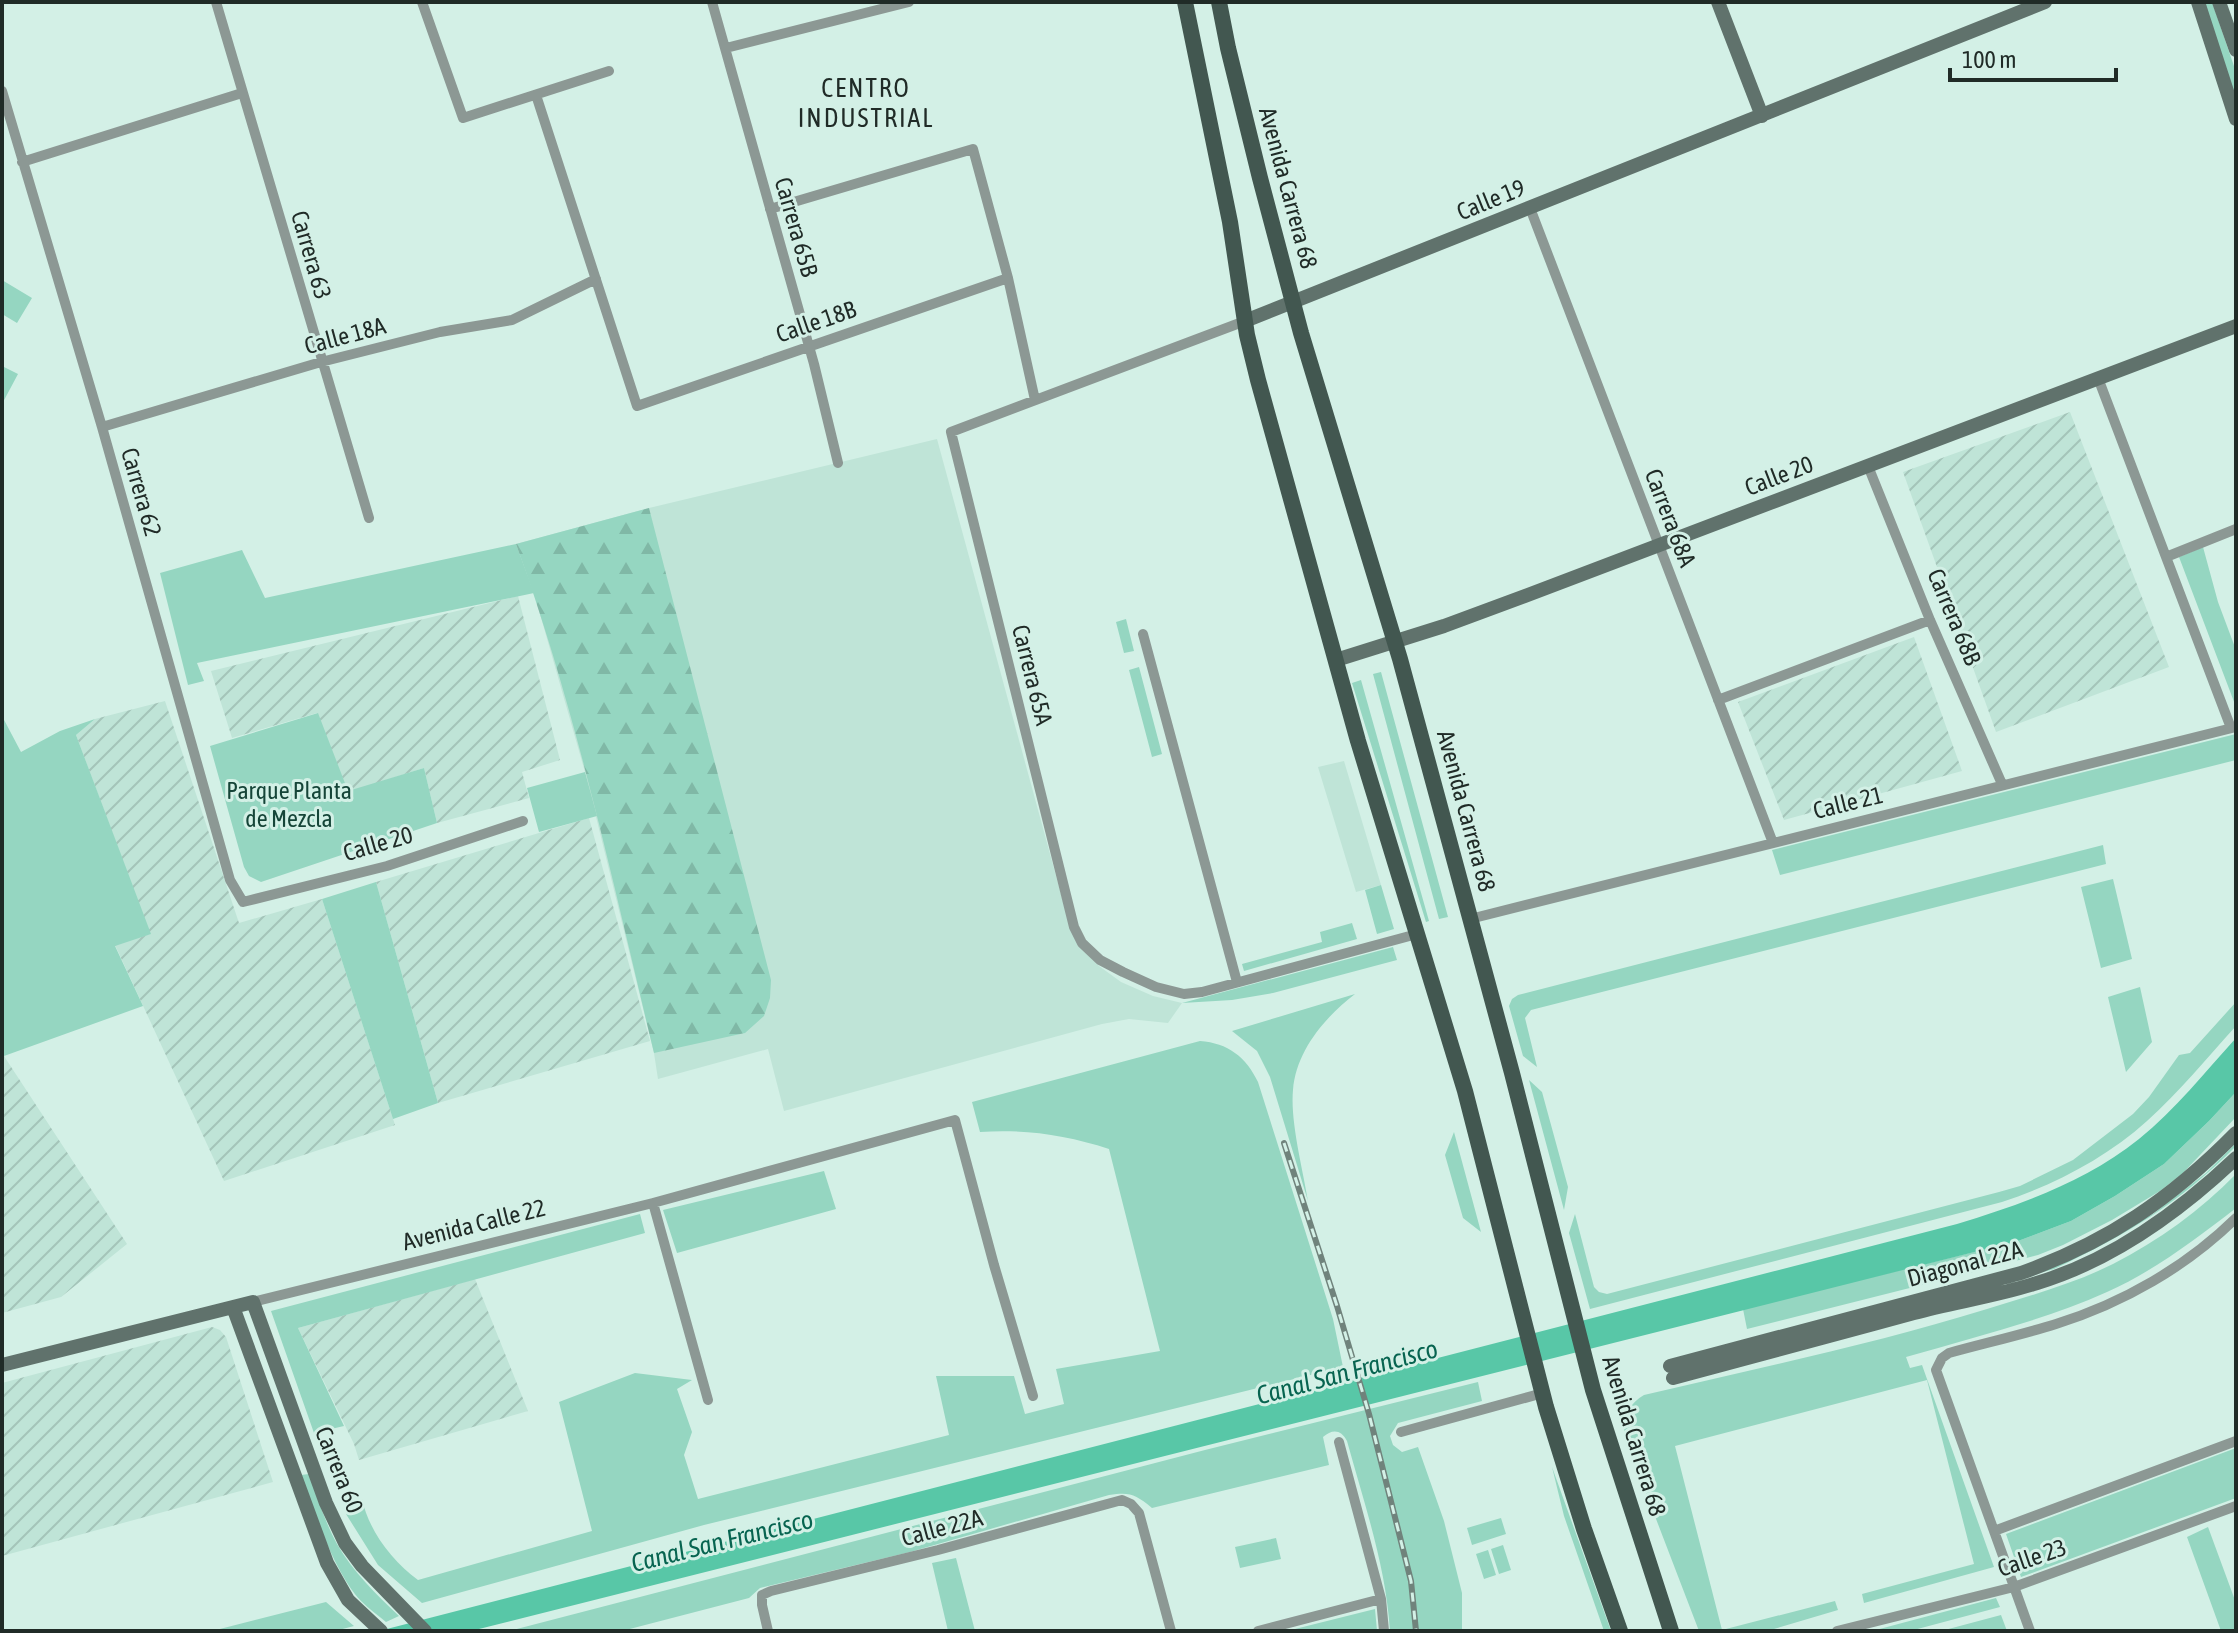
<svg xmlns="http://www.w3.org/2000/svg" width="2238" height="1633" font-family="'Asap Condensed',sans-serif">
  <style>
    .built { fill: #bfe4d7 }
    .industrial { fill: url(#industrial-furrows) }
    .green { fill: #95d6c1 }
    .forest { fill: url(#forest-firs) }
    .water { fill: #58c7a7 }
    .lines { fill: none; stroke-linecap: round; stroke-linejoin: round }
    .street { stroke: #8c9894; stroke-width: 10 }
    .secondary { stroke: #60726c; stroke-width: 14 }
    .primary { stroke: #425750; stroke-width: 16 }
    .rail-casing { stroke: #70837c; stroke-width: 6 }
    .rail { stroke: #d3f0e6; stroke-width: 3; stroke-dasharray: 9; stroke-linecap: butt }
    .labels { text-anchor: middle; stroke-width: 6; stroke-linejoin: round; paint-order: stroke }
    .street-label { font-size: 24px; fill: #202b27; stroke: #d3f0e6 }
    .park-label { font-size: 24px; fill: #154538; stroke: #d3f0e6 }
    .neighbourhood-label { font-size: 26px; letter-spacing: 2px; fill: #202b27; stroke: #d3f0e6 }
    .water-label { font-size: 26px; font-style: italic; fill: #076450; stroke: #d3f0e6 }
  </style>
  <defs>
    <pattern id="industrial-furrows" width="10" height="10" patternUnits="userSpaceOnUse" patternTransform="scale(2)"><rect width="10" height="10" fill="#bfe4d7"/><path d="M-1 1l2-2M0 10L10 0M9 11l2-2" fill="none" stroke="#a4c4b9"/></pattern>
    <pattern id="forest-firs" width="22" height="20" patternUnits="userSpaceOnUse" patternTransform="scale(2)"><rect width="22" height="20" fill="#95d6c1"/><path d="M5 1l3.5 6h-7zM16 11l3.5 6h-7z" fill="#80b8a6"/></pattern>
  </defs>
  <rect width="100%" height="100%" fill="#d3f0e6"/>
  <!-- built -->
  <path class="built" d="M937,439L1071,931L1081,947L1099,966L1121,982L1153,996L1182,1003L1168,1023L1129,1019L1102,1024L784,1111L768,1049L658,1079L654,1053L585,772L534,593L516,544L649,508Z
    M1344,761L1381,885L1356,892L1318,767Z"/>
  <!-- industrial -->
  <path class="industrial" d="M2070,412L2169,667L1996,732L1903,472Z
    M518,596L560,760L522,772L529,798L437,823L424,768L348,792L317,713L232,738L211,671Z
    M1914,637L1962,771L1784,820L1738,702Z
    M165,701L239,923L322,899L395,1125L224,1181L115,945L150,934L76,735L95,719Z
    M589,818L650,1041L438,1103L376,882Z
    M2,1053L127,1244L61,1297L2,1313Z
    M475,1279L528,1411L359,1460L354,1444L298,1328Z
    M212,1327L220,1330L226,1337L273,1482L2,1556V1383Z"/>
  <!-- green -->
  <path class="green" d="M2203,2H2212L2236,72V100Z
    M2,280L32,298L17,323L2,314Z
    M2,366L18,374L2,404Z
    M516,544L534,593L197,663L204,681L188,685L160,573L242,550L265,598Z
    M2203,547L2218,602L2236,650V707L2179,557Z
    M1126,619L1134,651L1124,653L1116,622Z
    M1139,667L1162,754L1152,757L1129,670Z
    M1381,672L1448,917L1439,919L1373,674Z
    M1361,680L1429,921L1426,922L1352,683Z
    M318,713L348,791L424,768L437,823L261,882L249,876L244,867L210,746Z
    M2,716L21,752L60,731L95,719L76,735L151,934L115,946L143,1006L4,1056Z
    M2236,734V760L1780,875L1772,850Z
    M585,772L597,816L539,832L527,788Z
    M2103,845L2106,864L1531,1010L1525,1018L1537,1067L1523,1056L1509,1006L1512,999L1518,995Z
    M2113,879L2132,959L2101,968L2081,887Z
    M376,882L438,1103L393,1119L322,899Z
    M1381,885L1394,929L1377,934L1365,890Z
    M1352,923L1357,939L1244,971L1242,964L1322,942L1320,932Z
    M1393,947L1397,960L1273,993L1232,1000L1182,1003Z
    M2140,987L2152,1042L2126,1072L2108,997Z
    M1355,994C1325,1017 1296,1051 1293,1090C1290,1121 1303,1170 1308,1201L1270,1077L1257,1051L1232,1031Z
    M2236,1002V1026C2207,1058 2179,1092 2147,1121C2106,1158 2054,1185 2002,1202L1590,1309L1569,1233L1575,1214L1594,1287L1599,1292L1607,1294L1999,1192L2020,1186L2073,1160L2133,1114L2149,1097L2179,1055L2190,1053Z
    M1200,1041C1228,1043 1246,1057 1258,1082L1333,1319L1343,1367L704,1525L422,1603L378,1565L346,1514V1508L353,1502L362,1499C369,1531 392,1561 418,1580L592,1531L559,1402L635,1373L692,1380L677,1389L692,1432L684,1455L698,1499L949,1435L936,1376H1014L1025,1414L1064,1404L1056,1369L1160,1351L1109,1149C1066,1135 1025,1129 980,1132L972,1102Z
    M1529,1080L1542,1092L1568,1187L1564,1210Z
    M2236,1092V1117L2182,1174L2160,1191L2112,1220L2063,1245L2038,1255L1985,1269L1747,1329L1743,1309L2018,1241L2071,1221L2115,1196L2164,1164L2209,1121Z
    M1454,1132L1481,1232L1463,1218L1445,1155Z
    M2236,1143V1146C2180,1203 2126,1235 2054,1269L1675,1372L2053,1267L2153,1214L2206,1173Z
    M824,1171L836,1209L677,1253L663,1210Z
    M2236,1174V1208C2196,1239 2154,1271 2107,1292C2042,1321 1974,1337 1906,1357L1910,1368L1922,1365L1994,1567L1864,1603L1862,1594L1974,1564L1927,1380L1675,1446L1722,1630L1835,1601L1838,1610L1767,1631H1699L1625,1438C1622,1419 1628,1404 1644,1395C1759,1368 1874,1344 1987,1309C2029,1296 2073,1284 2113,1264C2158,1241 2201,1210 2236,1174Z
    M640,1214L645,1233L298,1328L344,1426L314,1433L271,1311Z
    M1478,1382L1482,1401L1398,1423L1390,1436L1393,1445L1402,1452L1418,1447L1444,1521L1462,1593V1631H1390C1386,1566 1364,1503 1347,1441C1341,1429 1332,1429 1323,1437L1329,1465L1152,1508C1135,1494 1130,1492 1109,1495L910,1552L760,1588L749,1598L622,1631H509L1205,1450Z
    M2236,1448V1498L2021,1577L2006,1534Z
    M1552,1467L1611,1631H1604L1564,1516Z
    M309,1474C317,1497 325,1522 337,1544C353,1572 376,1594 399,1616L386,1622C378,1615 369,1609 361,1601C334,1572 314,1512 301,1475Z
    M1501,1518L1506,1534L1472,1545L1467,1528Z
    M2208,1527L2236,1603V1631H2221L2187,1537Z
    M1276,1538L1281,1559L1240,1568L1235,1547Z
    M1503,1545L1511,1570L1499,1574L1491,1549Z
    M1488,1550L1496,1575L1484,1579L1476,1554Z
    M956,1558L975,1631H948L932,1563Z
    M1996,1598L2000,1607L1910,1631H1872Z
    M326,1602L354,1626L335,1631H212Z
    M1375,1609L1377,1631H1287Z
    M2001,1615L2007,1631H1941Z"/>
  <!-- forest -->
  <path class="forest" d="M649,508L771,980L770,998L764,1016L745,1033L654,1053C613,883 576,709 516,544Z"/>
  <!-- water -->
  <path class="water" d="M2236,1038V1092L2209,1121L2164,1164L2115,1196L2071,1221L2018,1241L471,1631H379L1957,1224C2022,1204 2085,1182 2139,1139C2175,1110 2205,1072 2236,1038Z"/>
  <g class="lines">
    <!-- street -->
    <path class="street" d="M216,2L369,518
      M422,2L463,118L609,71
      M712,2L814,364L838,463
      M726,48L909,2
      M2,91L102,427L230,880L243,902L387,866L523,821
      M536,95L637,406L1008,278
      M22,162L242,93
      M1530,208L1773,843
      M770,209L973,149L1008,278L1035,400
      M1245,321L951,432L1074,927L1082,943L1100,960L1123,972L1156,987L1184,994L1202,992L1417,934
      M2098,378L2231,728
      M102,427L321,362L440,332L512,320L596,279
      M1868,466L1930,620L2002,784
      M2166,557L2236,529
      M1143,634L1237,982
      M1718,700L1930,620
      M1470,919L2236,727
      M653,1203L708,1400
      M253,1302L653,1203L955,1120L994,1265L1033,1396
      M1401,1432L1543,1393
      M1339,1442L1381,1599L1384,1631
      M1994,1531L2236,1441
      M768,1631L762,1605V1595L771,1591L938,1550L1122,1500L1131,1504L1139,1513L1171,1631
      M1258,1631L1381,1599
      M1837,1631L2014,1587L2236,1506
      M2030,1631L1936,1370L1942,1358L1949,1353C1985,1343 2021,1335 2056,1324C2123,1303 2186,1267 2236,1218"/>
    <!-- secondary -->
    <path class="secondary" d="M1718,2L1762,116
      M2198,2L2236,119
      M2219,2L2236,50
      M1245,321L2045,2
      M1336,660L1444,626L1525,596L2236,326
      M233,1307L327,1563L348,1600L381,1631
      M2,1365L253,1302L326,1503L345,1543L362,1566L425,1631
      M1670,1366L2021,1273C2108,1242 2171,1199 2236,1133
      M1673,1378C1754,1356 1834,1335 1914,1313C1955,1302 1997,1296 2037,1283C2113,1260 2179,1212 2236,1158"/>
    <!-- primary -->
    <path class="primary" d="M1185,2L1230,222L1247,335L1258,380L1358,741L1465,1091L1546,1407L1584,1529L1620,1631
      M1219,2L1228,48L1260,178L1301,333L1400,659L1512,1073L1593,1390L1671,1631"/>
    <defs>
      <path id="rail" d="M1284,1143L1337,1306L1369,1414L1411,1581L1416,1631"/>
    </defs>
    <!-- rail casing -->
    <use href="#rail" class="rail-casing"/>
    <!-- rail -->
    <use href="#rail" class="rail"/>
  </g>
  <g class="labels">
    <!-- street labels -->
    <g class="street-label">
      <text transform="translate(1288 188) rotate(75)" y="8">Avenida Carrera 68</text>
      <text transform="translate(1491 200) rotate(-22)" y="8">Calle 19</text>
      <text transform="translate(796 227) rotate(74)" y="8">Carrera 65B</text>
      <text transform="translate(311 255) rotate(74)" y="8">Carrera 63</text>
      <text transform="translate(816 322) rotate(-19)" y="8">Calle 18B</text>
      <text transform="translate(345 336) rotate(-15)" y="8">Calle 18A</text>
      <text transform="translate(1779 476) rotate(-21)" y="8">Calle 20</text>
      <text transform="translate(141 492) rotate(74)" y="8">Carrera 62</text>
      <text transform="translate(1670 518) rotate(69)" y="8">Carrera 68A</text>
      <text transform="translate(1954 617) rotate(67)" y="8">Carrera 68B</text>
      <text transform="translate(1032 675) rotate(76)" y="8">Carrera 65A</text>
      <text transform="translate(1848 803) rotate(-14)" y="8">Calle 21</text>
      <text transform="translate(1466 811) rotate(75)" y="8">Avenida Carrera 68</text>
      <text transform="translate(378 844) rotate(-16)" y="8">Calle 20</text>
      <text transform="translate(474 1225) rotate(-14)" y="8">Avenida Calle 22</text>
      <text transform="translate(1965 1264) rotate(-15)" y="8">Diagonal 22A</text>
      <text transform="translate(1634 1436) rotate(73)" y="8">Avenida Carrera 68</text>
      <text transform="translate(339 1470) rotate(68)" y="8">Carrera 60</text>
      <text transform="translate(942 1528) rotate(-15)" y="8">Calle 22A</text>
      <text transform="translate(2032 1558) rotate(-19)" y="8">Calle 23</text>
    </g>
    <!-- park labels -->
    <g class="park-label">
      <text x="289" y="799">Parque Planta<tspan x="289" dy="28">de Mezcla</tspan></text>
    </g>
    <!-- neighbourhood labels -->
    <g class="neighbourhood-label">
      <text x="866" y="97">CENTRO<tspan x="866" dy="30">INDUSTRIAL</tspan></text>
    </g>
    <!-- water labels -->
    <g class="water-label">
      <text transform="translate(1347 1372) rotate(-15)" y="9">Canal San Francisco</text>
      <text transform="translate(722 1541) rotate(-14)" y="9">Canal San Francisco</text>
    </g>
  </g>
  <!-- border -->
  <rect width="2238" height="1633" fill="none" stroke="#202b27" stroke-width="8"/>
  <!-- scale -->
  <path d="M1950 68v12h166v-12" fill="none" stroke="#202b27" stroke-width="4"/>
  <text x="1962" y="68" font-size="24" fill="#202b27" stroke="#d3f0e6" stroke-width="6" paint-order="stroke">100 m</text>
</svg>
